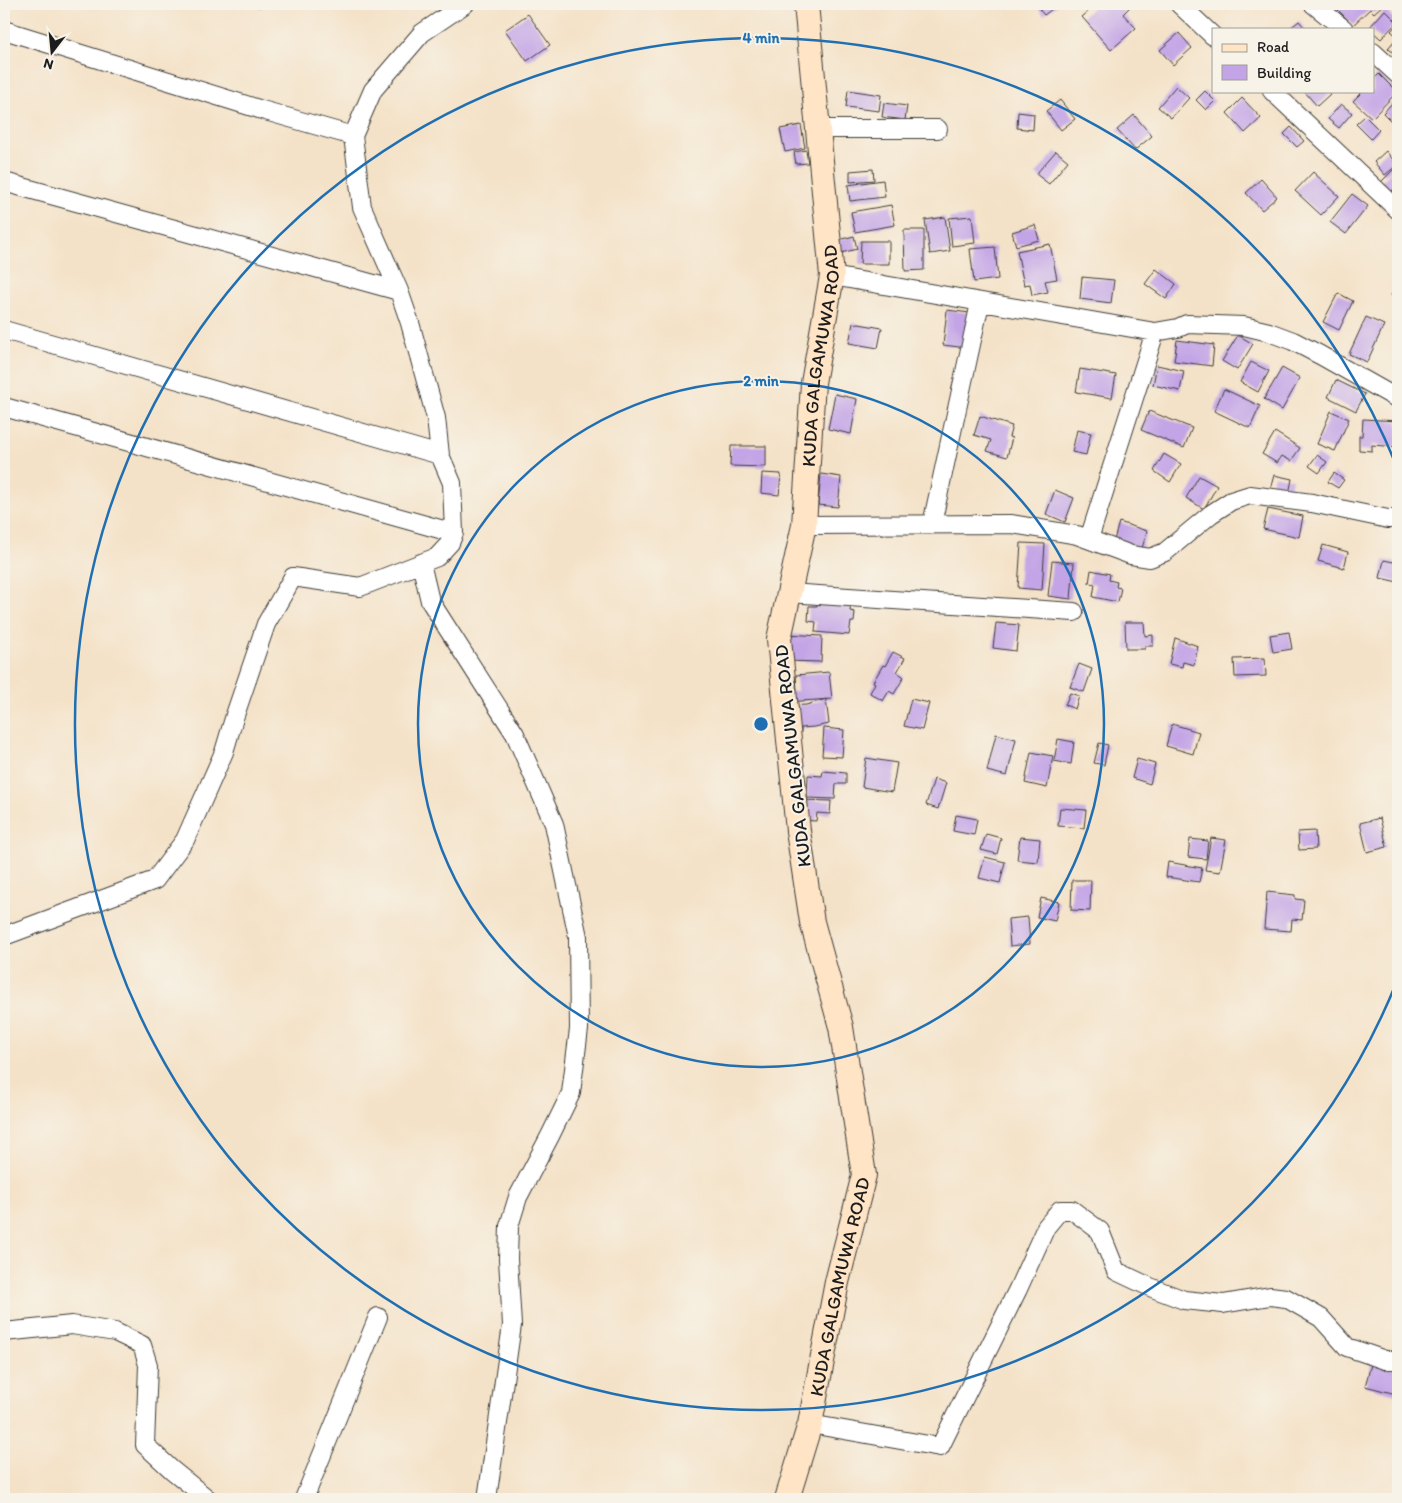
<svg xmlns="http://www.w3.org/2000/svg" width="1402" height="1503" font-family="Itim,sans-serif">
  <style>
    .building { fill: #c3a4e6 }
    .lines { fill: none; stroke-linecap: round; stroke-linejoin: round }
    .street-casing { stroke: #3c3a36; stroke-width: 20 }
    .secondary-casing { stroke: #3c3a36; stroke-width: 26 }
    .street { stroke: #fff; stroke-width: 18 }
    .secondary { stroke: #ffe4c6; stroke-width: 24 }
    .ring { fill: none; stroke: #1f6fb2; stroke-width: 2.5 }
    .labels { text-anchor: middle; stroke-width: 4; stroke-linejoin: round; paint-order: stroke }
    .street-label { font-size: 19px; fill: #1c1c1c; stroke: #f7f3e8 }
    .centre { fill: #1f6fb2; stroke: #f7f3e8; stroke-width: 2.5 }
    .ring-label { font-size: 15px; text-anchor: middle; font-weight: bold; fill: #1f6fb2; stroke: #f7f3e8; stroke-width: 4; stroke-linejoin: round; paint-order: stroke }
  </style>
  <rect width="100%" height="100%" fill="#f7f3e8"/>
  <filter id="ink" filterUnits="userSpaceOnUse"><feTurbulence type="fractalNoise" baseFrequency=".02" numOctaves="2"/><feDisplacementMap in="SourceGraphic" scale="10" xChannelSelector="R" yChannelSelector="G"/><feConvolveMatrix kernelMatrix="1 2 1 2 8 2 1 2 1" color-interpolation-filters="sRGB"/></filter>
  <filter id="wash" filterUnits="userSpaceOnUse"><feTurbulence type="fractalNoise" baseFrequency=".0096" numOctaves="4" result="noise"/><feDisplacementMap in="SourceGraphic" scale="20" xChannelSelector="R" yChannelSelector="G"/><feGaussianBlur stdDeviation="1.12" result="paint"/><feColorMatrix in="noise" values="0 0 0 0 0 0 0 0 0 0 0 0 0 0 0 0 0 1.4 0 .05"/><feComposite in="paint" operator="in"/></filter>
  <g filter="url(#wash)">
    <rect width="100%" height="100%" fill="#f4e2c8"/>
    <g id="blocks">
      <!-- building -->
      <path class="building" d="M254,4H273V5L257,7Z
        M336,4H352L339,8Z
        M1035,4H1059L1044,15Z
        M1097,4H1114L1115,5L1127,4L1130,7L1123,14L1136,28L1111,50L1082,17Z
        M1341,4H1384L1374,13L1370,9L1353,25L1336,8Z
        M1385,10L1397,22L1381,39L1373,32V29L1369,28Z
        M528,14L550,45L527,61L505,30Z
        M1299,21L1306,29H1289Z
        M1398,23V37L1391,31Z
        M1179,33L1192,48L1173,65L1160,50Z
        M1398,37V57L1388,48Z
        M1379,74L1397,92L1372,118L1353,101L1363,91H1373V80Z
        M1176,86L1189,98L1171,118L1158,107Z
        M848,90L881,95L879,111L846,107Z
        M1205,91L1215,101L1206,110L1196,100Z
        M1304,91H1328L1330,94L1317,106Z
        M1242,98L1261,118L1245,133L1227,113Z
        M1060,100L1075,119L1061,130L1046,111Z
        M1394,101L1398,105V123L1396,126L1383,113Z
        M884,103L907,106L905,120L882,117Z
        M1341,104L1352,113L1339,128L1328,119Z
        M1018,112L1034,114L1033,130L1017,128Z
        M1134,115L1152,136L1135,150L1117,130Z
        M1365,116L1379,130L1371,139L1356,124Z
        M801,125L805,148L785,152L780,129Z
        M1291,127L1304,141L1297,147L1284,134Z
        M806,150L808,163L796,164L794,152Z
        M1056,151L1068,161L1049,184L1036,174Z
        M1386,151L1397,165L1385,175L1374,162Z
        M873,169L874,180L850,182V171Z
        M1393,170L1397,174L1398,172V192L1395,188L1390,193L1380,183Z
        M1313,172L1339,196L1321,215L1295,191Z
        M1261,179L1277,197L1262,210L1246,193Z
        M883,180L885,197L850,201L848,185Z
        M1352,194L1368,206L1346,234L1330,222Z
        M891,205L895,225L855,232L851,212Z
        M972,216L975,243L952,246L949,218Z
        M945,217L950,251L930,254L925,220Z
        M1035,225L1039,240L1016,246L1012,232Z
        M904,230H924V270L905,271Z
        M854,236L857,249L841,253L838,240Z
        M861,241H889V264H860Z
        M1050,244L1057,279L1045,281L1048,292L1032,295L1030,284L1024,285L1017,251Z
        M995,247L998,279L974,282L970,249Z
        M1156,269L1176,284L1166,299L1145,284Z
        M1082,277L1114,280L1111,303L1080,299Z
        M1398,287V301L1391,295Z
        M1338,293L1353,301L1339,330L1323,322Z
        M947,310L970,313L967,348L943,345Z
        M1366,317L1384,325L1367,362L1349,354Z
        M853,323L882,328L878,348L849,343Z
        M1238,335L1253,344L1237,370L1222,361Z
        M1177,340L1214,345L1212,366L1174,361Z
        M1251,362L1269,371L1258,392L1240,382Z
        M1157,365L1184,371L1180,391L1153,385Z
        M1282,368L1300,378L1282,410L1264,399Z
        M1080,369L1116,375L1112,398L1076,392Z
        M1336,380L1365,394L1356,411L1328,397Z
        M1224,389L1260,406L1250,428L1214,411Z
        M835,394L857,399L851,434L828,429Z
        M1149,411L1192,428L1184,448L1141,430Z
        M1331,411L1349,419L1335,451L1317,444Z
        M980,416L1012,426L1009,437L1012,438L1007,457L987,451L991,440L974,435Z
        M1363,419L1398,421V447L1372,445V451L1359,450V436H1362Z
        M1077,430L1091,433L1086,455L1072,452Z
        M1275,432L1300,448L1291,461L1282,456L1277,463L1262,454Z
        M731,446H766V467L730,466Z
        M1164,454L1181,464L1170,482L1154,471Z
        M1317,455L1327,462L1319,473L1309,466Z
        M762,473L781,474L779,495L761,493Z
        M1334,473L1344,480L1338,488L1328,482Z
        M821,474L841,477L838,507L818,505Z
        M1274,475L1292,479L1289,494L1270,490Z
        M1199,476L1217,486L1204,509L1186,498Z
        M1055,490L1074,498L1065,522L1046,514Z
        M1268,509L1303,516L1299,537L1263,529Z
        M1119,522L1147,531L1141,552L1113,544Z
        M1021,543L1045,544L1042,590L1018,588Z
        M1323,545L1348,552L1344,568L1318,561Z
        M1384,560L1398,563V582L1380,578Z
        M1052,561L1074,563L1071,599L1048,596Z
        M1091,570L1110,574L1109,580L1117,582L1116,587L1121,588L1118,602L1093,597L1095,584L1089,583Z
        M818,599L851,603L850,611L855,612L854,622H851L849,635L815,632L816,622L808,621L809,606H817Z
        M1125,622H1144L1145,636L1153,635V646H1145V649H1126Z
        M996,623L1019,625L1016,651L993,648Z
        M1289,632L1292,649L1273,652L1270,635Z
        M786,634L822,636L821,662L785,661Z
        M1175,638L1198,646L1194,665L1183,662L1182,667L1169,664Z
        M893,652L905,658L897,672L904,677L894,694L889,691L883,701L870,693L875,683L873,682L883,665L885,666Z
        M1265,658L1266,676L1235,677L1234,659Z
        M1079,664L1092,669L1084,692L1070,687Z
        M829,672L832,699L786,702L785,692L797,691L796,675Z
        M1397,683L1398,684V697H1395Z
        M1070,693L1079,696L1075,709L1065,705Z
        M826,699L829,724L814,727L801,728V732L792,733L789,706L806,705Z
        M911,699L929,703L922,730L904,726Z
        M1172,724L1199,732L1193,754L1166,746Z
        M824,728L844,730L842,757L822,756Z
        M996,734L1016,739L1007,776L987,771Z
        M1058,739L1074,742L1071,764L1054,761Z
        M1099,743L1108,745L1104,765L1094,763Z
        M1031,752L1053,756L1047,788L1025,783Z
        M866,758L897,763L892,792L862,787Z
        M1137,759L1155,764L1150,784L1132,778Z
        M823,771L846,773V784H836L835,799L807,798L808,775L822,776Z
        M934,779L946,783L938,809L926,805Z
        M800,800L831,801L830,814L817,813L816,821L800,820Z
        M1060,808L1086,810L1084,828L1058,826Z
        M956,815L977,819L974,835L953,831Z
        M1380,818L1387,847L1367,852L1360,823Z
        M1315,831L1316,849L1299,850L1298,832Z
        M986,834L1001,838L997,854L981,850Z
        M1020,837L1040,839L1038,862L1017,860Z
        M1211,838L1226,840L1220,872L1205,870Z
        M1190,839L1208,841L1206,859L1188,857Z
        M985,857L1005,862L1000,883L979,878Z
        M1168,862L1202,868L1199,882L1166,877Z
        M1072,880H1091L1090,911L1071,910Z
        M1267,892L1295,895V899L1304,900L1302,920L1292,919L1291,931L1264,929Z
        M1041,898L1059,902L1055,921L1037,917Z
        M1028,917L1030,944L1010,946L1008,919Z
        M1372,1361L1398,1368V1384L1396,1394L1365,1386Z"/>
    </g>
  </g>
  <g filter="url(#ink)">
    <use href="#blocks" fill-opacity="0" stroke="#3c3a36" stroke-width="1"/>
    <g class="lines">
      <defs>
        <path id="street" d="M1179,4L1213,36
          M1313,4L1344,29
          M4,30L262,110L353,136
          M1373,52L1398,75
          M1272,91L1398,210
          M818,129H938
          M4,182L399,291
          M832,276L1155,332L1178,328L1187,324L1244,326L1269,332L1293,341L1320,355L1398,399
          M4,330L440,455
          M4,407L454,533
          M932,524L980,303
          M804,525L1012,524L1077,535L1131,555L1150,558L1165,552L1211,514L1231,501L1250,495L1312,503L1388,519H1398
          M1089,539L1155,332
          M421,563L430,601L515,734L554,824L578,937L579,1029L571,1093L550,1136L518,1197L509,1226L508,1259L512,1325L487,1499
          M789,593L1074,612
          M4,936L155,880L185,840L224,752L235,715L266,624L293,577L360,587L437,557L450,543L454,533L452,483L440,455L436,418L410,323L399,291L362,207L353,136L373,90L422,33L465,4
          M4,1332L72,1325L115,1332L142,1345L148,1365L145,1445L172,1470L208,1499
          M810,1424L940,1447L1018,1289L1046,1227L1060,1210H1072L1100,1231L1116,1271L1150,1287L1184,1300L1223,1304L1270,1296L1286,1298L1321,1318L1347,1347L1385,1360H1398
          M304,1499L378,1317"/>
        <g id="secondary">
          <path id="s1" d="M787,1499L810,1424L837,1282L864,1175L841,1027L812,922L798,831L779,639L804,525L813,383L832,276L806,4"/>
        </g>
      </defs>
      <!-- street casing -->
      <use href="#street" class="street-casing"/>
      <!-- secondary casing -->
      <use href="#secondary" class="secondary-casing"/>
      <!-- street -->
      <use href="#street" class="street"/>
      <!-- secondary -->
      <use href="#secondary" class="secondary"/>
    </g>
  </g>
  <!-- distance rings -->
  <g class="ring">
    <circle cx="761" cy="724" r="343"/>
    <path d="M1397 981A686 686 0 1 1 1397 467"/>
  </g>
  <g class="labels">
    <!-- street labels -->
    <g class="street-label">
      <text dy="7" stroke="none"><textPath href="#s1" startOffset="1164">KUDA GALGAMUWA ROAD</textPath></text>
      <text transform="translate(792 756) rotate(-96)" y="7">KUDA GALGAMUWA ROAD</text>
      <text dy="7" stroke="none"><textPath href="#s1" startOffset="219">KUDA GALGAMUWA ROAD</textPath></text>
    </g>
  </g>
  <circle cx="761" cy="724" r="8" class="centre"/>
  <g class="ring-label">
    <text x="761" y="43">4 min</text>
    <text x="761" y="386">2 min</text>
  </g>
  <!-- margin -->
  <rect width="1402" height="1503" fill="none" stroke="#f7f3e8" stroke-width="20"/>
  <!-- legend -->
  <rect x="1212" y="28" width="162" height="65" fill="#f7f3e8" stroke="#9f9d96"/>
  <rect x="1222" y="44" width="25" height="8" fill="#ffe4c6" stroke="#9f9d96"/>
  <text x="1257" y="52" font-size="15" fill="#1c1c1c">Road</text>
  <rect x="1222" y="65" width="25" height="15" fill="#c3a4e6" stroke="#9f9d96"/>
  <text x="1257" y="78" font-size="15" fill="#1c1c1c">Building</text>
  <!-- north arrow -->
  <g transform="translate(52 52) rotate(196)" stroke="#f7f3e8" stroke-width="4" paint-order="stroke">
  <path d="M0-4L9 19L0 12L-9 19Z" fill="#1c1c1c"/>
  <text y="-8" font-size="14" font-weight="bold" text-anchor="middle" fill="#1c1c1c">N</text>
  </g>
</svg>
